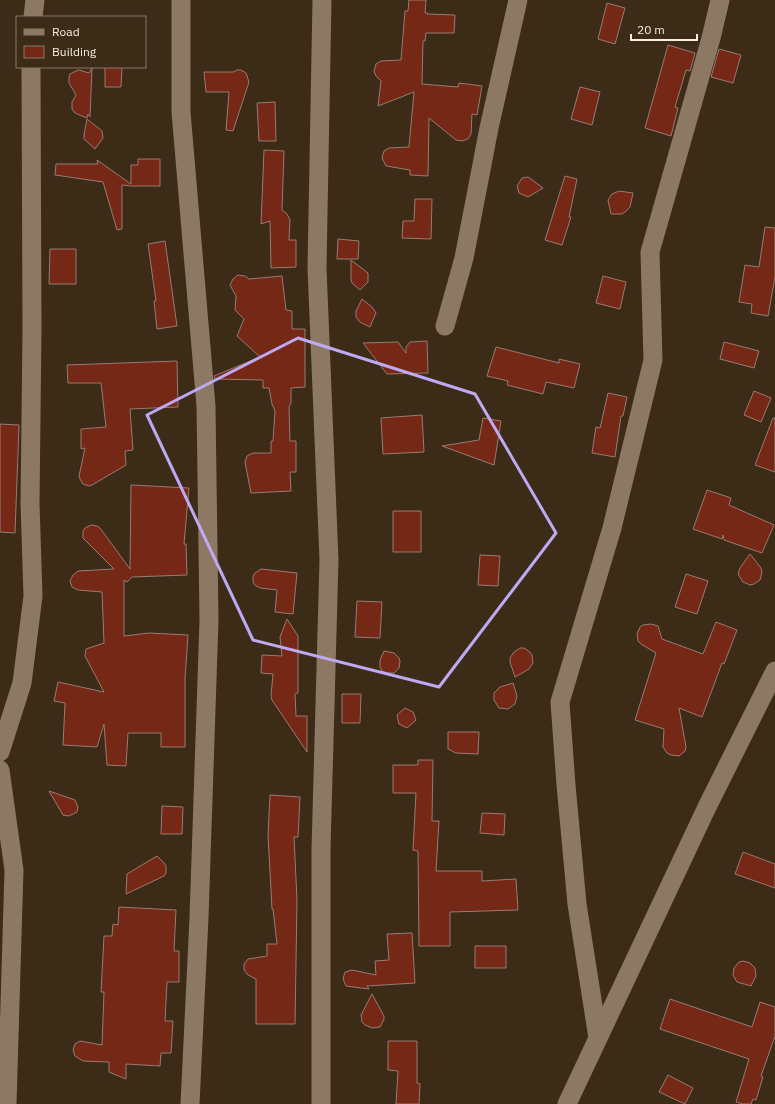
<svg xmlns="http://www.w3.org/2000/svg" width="775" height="1104" font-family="'IBM Plex Sans',sans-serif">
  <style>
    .building { fill: #742815; stroke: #997b73 }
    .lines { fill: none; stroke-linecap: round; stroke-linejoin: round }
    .street { stroke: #8c7863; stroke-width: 19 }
    .marked { fill: none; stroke: #bea9f4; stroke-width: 3; stroke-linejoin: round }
  </style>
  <rect width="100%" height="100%" fill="#3b2b17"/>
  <!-- building -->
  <path class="building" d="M409,0H426L425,13H428L427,14L455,15L454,33H426L425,41H423L422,84L458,87L459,83L482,86L477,115L472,114L471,134L468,139L462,141L456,140L429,118L428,176L410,175V170L386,166L382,158L384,151L389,148L409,147L414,92L378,106L381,81L376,76L374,71L376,64L381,61L401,60L405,11H408Z
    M607,3L625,8L615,44L598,39Z
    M668,45L695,53L690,71L686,70L675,107L678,108L671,136L645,128Z
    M719,49L741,55L733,83L711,77Z
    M105,67H122L121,87H105Z
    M92,68L90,117L88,114L87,118L75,113L72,109V102L76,95L69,83V77L70,74L76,71L79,70L89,73Z
    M237,70H241L246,73L249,82L233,131L226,130L229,92H206L204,72H233Z
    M580,87L600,92L592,125L571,119Z
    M275,102L276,141H259L257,103Z
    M87,119L102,131L103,138L95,149L84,139V135Z
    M264,150L284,151L282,210L287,214L290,220L289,240H296V267L271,268L270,221L261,224Z
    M138,159H160V186H131L122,185V229L117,230L103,182L55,175L56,164H98L97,160L131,184V165H138Z
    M565,176L577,179L569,217H571L562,245L545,240Z
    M528,177L531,179L543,188L528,197L519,193L517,186L522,178Z
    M619,191L633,193L630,207L625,212L622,214H611L608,200L612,194Z
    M415,199H432L431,239L402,238L403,221H414Z
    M765,227L775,228V277L768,316L751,313L752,304L739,302L745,265L759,267Z
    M338,239L359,241L358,259H337Z
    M165,241L177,326L157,329L154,301H156L148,244Z
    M50,249H76V284H49Z
    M351,260L368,273V282L360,290L352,283L351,280Z
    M238,275L245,276L249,279L282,276L286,310L292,311V329H305V387L291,388V403L289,407L290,441H296V472H290L291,491L251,493L245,462L247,456L253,453H271V441H273L275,411L272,404L269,388H263V380L215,379L214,376L260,357L237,336L244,319L235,310L236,296L230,285L233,279Z
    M603,276L626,282L620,309L596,303Z
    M362,299L372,307L376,313L370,327L360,322L356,317V311Z
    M427,341L428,373L387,374L363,343L398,342L406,353V347L410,342Z
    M724,342L759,351L754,368L720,359Z
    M496,347L559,363V359L580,364L574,388L546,382L543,394L507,385L508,381L487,376Z
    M177,361L178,407L130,409L133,450L125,451L126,465L92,485L89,486L83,484L80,479L79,476L85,448L81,449V429L106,427L101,383H68L67,365Z
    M754,391L771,398L761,422L744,415Z
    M608,393L627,397L623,416H621L615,457L592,453L596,427L600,428Z
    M422,415L424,452L383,454L381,418Z
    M483,418L501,421L494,465L442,446L479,440Z
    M773,418H775V472L755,465Z
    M0,424L19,425L15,533L0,532Z
    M131,485L189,488L184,544H186L187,575L132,577L127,582L124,580V636L149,633L188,635L185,679V747H161V733H128L126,766L107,765L104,724L97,747L63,745L65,703L54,701L58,682L104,692L85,656L86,649L104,643L102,592L78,590L72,587L70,581L73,575L78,571L114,569L83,538V531L85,528L91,525L97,526L100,528L130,569Z
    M707,490L731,498L729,505L774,525L762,553L724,540L723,535L722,539L693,529Z
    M393,511H421V552H393Z
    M750,554L761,568L762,572L760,580L754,584L750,585L743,582L738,574L740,568Z
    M480,555L500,556L498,586L478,585Z
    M261,569L297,573L293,614L275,612L277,590L260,588L255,585L253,582V576L255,573Z
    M686,574L708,581L697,614L675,607Z
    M357,601L382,602L380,638L355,637Z
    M287,619L298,636V693L295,694L296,716H307V752L272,700L271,696L273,674L261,673L262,655L282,656L280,637Z
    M716,622L737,630L724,664L722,663L702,717L679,708L686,747L685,751L679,756L671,755L667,753L663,747L664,729L635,720L656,653L641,644L638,641L637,634L640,627L643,625L651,624L658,626L662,639L703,654Z
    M520,648H524L530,652L532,655L533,663L529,669L515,677L510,662V658L514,652Z
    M384,651L394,653L399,658L400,661L399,668L394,673H387L382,671L380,667V660Z
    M513,683L517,696L515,704L508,709L499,708L494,700V693L500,687Z
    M342,694H361L360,723H342Z
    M405,708L413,712L416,720L407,728L399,724L398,720L397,715Z
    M448,732H479L478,754L456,753L448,749Z
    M418,760H433L432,821H439L436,871H482V881L516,879L518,910L450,912V946H419L418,851L413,850L416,793H393V765H418Z
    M49,791L75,800L78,807L77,812L69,816L63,815Z
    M270,795L300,797L298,837H294L297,900L295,1024H256V979L248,975L244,970V964L248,959L267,956V944H277L273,909H272L268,835Z
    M162,806L183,807L182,834H161Z
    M482,813L505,814L504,835L480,833Z
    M743,852L775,864V888L735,874Z
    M157,856L164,863L166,866V873L164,876L126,894L127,874Z
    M119,907L176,910L174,951H179V982H167L165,1021H173L171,1053H161L160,1066L126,1064V1079L109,1072V1062L83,1061L75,1056L73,1050L75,1044L80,1041L102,1045L104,992H101L104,936H112L113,924L118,925Z
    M412,933L415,983L367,986L369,989L346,986L343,979L345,972L352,970L376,975L375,961L389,960L387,934Z
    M475,946H506V968H475Z
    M743,961L750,963L755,968L756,976L751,986L737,982L733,975L734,968L739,962Z
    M372,994L384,1016V1019L380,1027L372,1028L365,1025L362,1022L361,1015Z
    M670,999L752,1027L760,1002L775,1007V1036L761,1076L763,1077L756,1100L753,1099L751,1104H743L736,1102L749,1059L660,1029Z
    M388,1041H417V1083L420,1084L419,1104H396L398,1071L388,1070Z
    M668,1075L693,1088L685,1104L659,1092Z"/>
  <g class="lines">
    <!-- street -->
    <path class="street" d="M181,0V112L206,406L209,620L199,918L190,1104
      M33,17L35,0
      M445,326L464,258L489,128L518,0
      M0,752L22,683L33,596L30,503L32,330L31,67
      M0,770L14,870L7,1104
      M598,1038L577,904L566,785L560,702L612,528L653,360L650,252L711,38L720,0
      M321,1104V849L329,560L317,268L322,0
      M567,1104L707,807L775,671"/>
  </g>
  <!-- marked area -->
  <path class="marked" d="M298,338L475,394L556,533L439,687L253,640L147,415Z"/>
  <!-- legend -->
  <rect x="16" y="16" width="130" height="52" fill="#3b2b17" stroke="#877968"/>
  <rect x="24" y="29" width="20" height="6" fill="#8c7863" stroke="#877968"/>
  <text x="52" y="36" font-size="12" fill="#f9eee2">Road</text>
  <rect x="24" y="46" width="20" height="12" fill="#742815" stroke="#877968"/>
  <text x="52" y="56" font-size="12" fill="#f9eee2">Building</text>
  <!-- scale -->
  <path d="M631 34v6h66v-6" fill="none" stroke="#f9eee2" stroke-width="2"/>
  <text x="637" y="34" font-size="12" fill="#f9eee2" stroke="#3b2b17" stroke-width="3" paint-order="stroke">20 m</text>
</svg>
